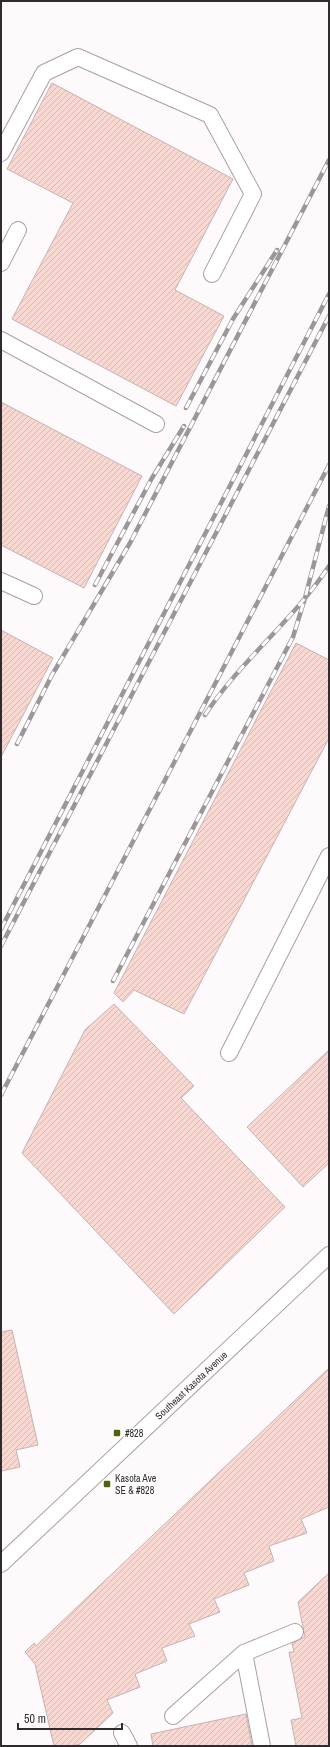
<svg xmlns="http://www.w3.org/2000/svg" width="330" height="1747" font-family="'Archivo Narrow',sans-serif">
  <style>
    .building { fill: url(#building-hatch); stroke: #c0b5b4 }
    .lines { fill: none; stroke-linecap: round; stroke-linejoin: round }
    .minor-casing { stroke: #aaa0a2; stroke-width: 18 }
    .minor { stroke: #fff; stroke-width: 16 }
    .rail-casing { stroke: #9b9697; stroke-width: 4.5 }
    .rail { stroke: #fff; stroke-width: 3; stroke-dasharray: 9; stroke-linecap: butt }
    .poi-dot { fill: #4e630d; stroke: #fff; stroke-width: 1.5 }
    .labels { text-anchor: middle; stroke-width: 3.5; stroke-linejoin: round; paint-order: stroke }
    .street-label { font-size: 10px; fill: #302c2d; stroke: #fff }
    .poi-label { font-size: 10px; fill: #302c2d; stroke: #fff; text-anchor: start }
  </style>
  <defs>
    <pattern id="building-hatch" width="6" height="6" patternUnits="userSpaceOnUse"><rect width="6" height="6" fill="#fbd7d1"/><path d="M-1 1l2-2M0 6l6-6M5 7l2-2" fill="none" stroke="#d7b9b4"/></pattern>
  </defs>
  <rect width="100%" height="100%" fill="#fef9fa"/>
  <!-- building -->
  <path class="building" d="M52,83L233,179L175,290L224,316L176,406L12,319L73,203L7,169Z
    M1,402L142,476L84,588L1,545Z
    M1,630L53,658L1,757Z
    M296,643L329,660V738L184,1014L134,990L123,1002L114,993Z
    M114,1004L194,1086L181,1098L285,1207L174,1314L22,1153L85,1030Z
    M329,1050V1163L303,1187L247,1127Z
    M12,1330L38,1445L16,1450L20,1467L1,1471V1332Z
    M329,1368V1507L301,1519L307,1533L269,1546L274,1561L244,1573L249,1585L214,1599L220,1612L189,1624L195,1636L162,1648L167,1661L135,1674L140,1687L107,1700L113,1713L80,1744L72,1746H54L35,1664L25,1652L34,1643L36,1646Z
    M329,1573V1746H296L291,1720L302,1718L289,1652H294L292,1643L305,1637L298,1602Z
    M246,1714L252,1746H153L151,1734Z"/>
  <g class="lines">
    <defs>
      <g id="minor">
        <path d="M1,153L44,73L78,57L210,115L253,194L212,274"/>
        <path d="M1,263L18,230"/>
        <path d="M1,340L156,424"/>
        <path d="M1,581L34,596"/>
        <path d="M229,1053L329,856"/>
        <path id="s1" d="M1,1564L329,1255"/>
        <path d="M244,1653L262,1746"/>
        <path d="M173,1716L244,1653L295,1632"/>
        <path d="M122,1733L129,1746"/>
      </g>
    </defs>
    <!-- minor casing -->
    <use href="#minor" class="minor-casing"/>
    <!-- minor -->
    <use href="#minor" class="minor"/>
    <defs>
      <path id="rail" d="M186,408L233,319L277,250
        M95,585L152,478L184,426
        M205,715C240,661 293,621 329,566
        M17,744L52,675L130,543L329,160
        M1,929L329,294
        M1,946L329,316
        M113,981L293,637L305,598L329,506
        M1,1095L329,465"/>
    </defs>
    <!-- rail casing -->
    <use href="#rail" class="rail-casing"/>
    <!-- rail -->
    <use href="#rail" class="rail"/>
  </g>
  <!-- markers -->
  <g class="poi-dot">
    <rect x="113" y="1429" width="8" height="8" rx="2"/>
    <rect x="103" y="1480" width="8" height="8" rx="2"/>
  </g>
  <g class="labels">
    <!-- street labels -->
    <g class="street-label">
      <text dy="4" stroke="none"><textPath href="#s1" startOffset="261">Southeast Kasota Avenue</textPath></text>
    </g>
    <!-- poi labels -->
    <g class="poi-label">
      <text x="125" y="1437">#828</text>
      <text x="115" y="1482">Kasota Ave<tspan x="115" dy="12">SE &amp; #828</tspan></text>
    </g>
  </g>
  <!-- border -->
  <rect width="330" height="1747" fill="none" stroke="#302c2d" stroke-width="4"/>
  <!-- scale -->
  <path d="M18 1723v6h104v-6" fill="none" stroke="#302c2d" stroke-width="2"/>
  <text x="24" y="1723" font-size="12" fill="#302c2d" stroke="#ffffff" stroke-width="3" paint-order="stroke">50 m</text>
</svg>
